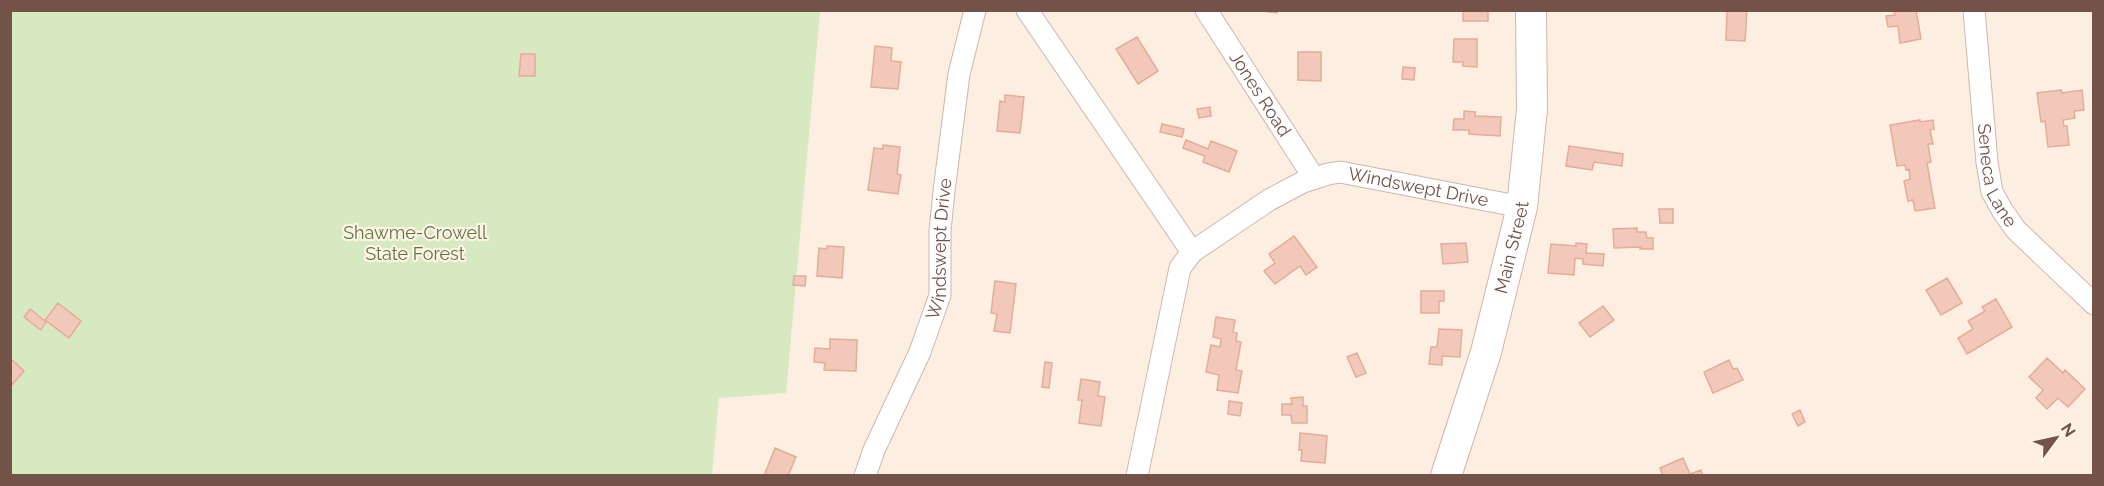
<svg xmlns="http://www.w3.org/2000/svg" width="2104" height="486" font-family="Raleway,sans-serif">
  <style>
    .green { fill: #d6e9c0 }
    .building { fill: #f1c8b9; stroke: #e4ac99; stroke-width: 1.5 }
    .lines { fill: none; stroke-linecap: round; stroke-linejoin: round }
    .minor-casing { stroke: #cfb6ab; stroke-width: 23 }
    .secondary-casing { stroke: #d2b5a8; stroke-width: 32 }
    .minor { stroke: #fff; stroke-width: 21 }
    .secondary { stroke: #fff; stroke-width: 30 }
    .labels { text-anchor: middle; stroke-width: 4.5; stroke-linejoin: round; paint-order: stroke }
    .street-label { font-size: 18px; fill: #735248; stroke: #fff3e7 }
    .park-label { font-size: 18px; fill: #597941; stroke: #fff3e7 }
  </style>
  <rect width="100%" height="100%" fill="#fceee1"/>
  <!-- green -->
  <path class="green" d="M10,11H820L786,393L719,398L712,475H11Z"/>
  <!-- building -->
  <path class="building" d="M1255,10H1277V13Z
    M1463,10H1488V21H1463Z
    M1727,10H1747L1745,41L1726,40Z
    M1894,10H1916L1921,39L1900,43L1898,26L1888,27L1886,16L1895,15Z
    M1137,37L1158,71L1138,84L1116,49Z
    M1454,39H1477V67L1463,66V62H1453Z
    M875,46L892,48L891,61L901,62L898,89L871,87Z
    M1298,52H1321V81L1298,80Z
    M521,54H535V76H519Z
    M1403,67L1415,68L1414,80L1402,79Z
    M2061,90L2062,93L2082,90L2084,110L2074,111L2075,118L2063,120L2064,126H2067L2069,145L2048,147L2045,121L2041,122L2037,93Z
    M1005,95L1024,97L1020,133L997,131L1000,101L1005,102Z
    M1210,107L1211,116L1199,118L1197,109Z
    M1464,111L1475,112V116L1501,117L1500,136L1469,134V130H1453L1454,119H1464Z
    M1920,120V122L1933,120L1934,129L1930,130L1933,144H1928L1931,162L1927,163L1935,208L1915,211L1913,200L1908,201L1904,181L1910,179L1909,169L1906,170L1905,165L1897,166L1890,125Z
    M1162,124L1184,129L1182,137L1160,132Z
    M1186,140L1208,149L1211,141L1237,151L1229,172L1203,162L1205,156L1183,148Z
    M883,145L900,147L897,174L901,175L898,194L868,190L874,148L883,149Z
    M1569,146L1623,154L1622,166L1594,162L1592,170L1566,166Z
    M1659,209H1673V223H1660Z
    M1637,228V232H1646L1647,238H1653V249H1640L1641,247L1614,248L1613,229Z
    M1294,236L1317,267L1306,275L1300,266L1275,284L1264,271L1275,263L1269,254Z
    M1466,243L1468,262L1443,264L1441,244Z
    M1576,243L1587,244L1586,253L1604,254L1603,266L1583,264V259L1575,258L1574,275L1548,273L1551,244L1576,246Z
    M827,246L844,247L842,278L817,276L819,248L827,249Z
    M794,276H806L805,286L793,285Z
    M1947,278L1962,303L1941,315L1926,290Z
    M995,281L1016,284L1010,333L994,331L997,314L991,313Z
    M1421,291H1444V301H1439V313H1421Z
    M1996,299L2012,327L1967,354L1958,338L1973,329L1968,321L1985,311L1982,307Z
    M58,303L81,321L69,338L45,320Z
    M1603,306L1614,320L1590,337L1579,323Z
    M30,309L46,322L41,330L24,317Z
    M1216,317L1235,320L1233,332L1237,333L1236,341L1241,342L1236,370L1242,371L1238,393L1217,390L1219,375L1206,372L1211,345L1220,347L1221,339L1213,337Z
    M1439,329L1462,330L1460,357L1442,356V365L1429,364L1431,347H1437Z
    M830,339L857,340L856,371L824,370L825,363L814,362L815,348L830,349Z
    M1357,353L1366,373L1356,377L1347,357Z
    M2047,358L2063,373L2065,370L2085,389L2068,407L2058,398L2047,409L2036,398L2043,390L2029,377Z
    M11,359L24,371L10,387V360Z
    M1729,360L1733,369L1737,368L1743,380L1713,393L1704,372Z
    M1045,362L1052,363L1049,388L1042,387Z
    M1081,379L1100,382L1098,396L1105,397L1101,426L1079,423L1082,400H1078Z
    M1303,397V406H1307V423H1292L1291,415H1282V404H1292L1291,398Z
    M1229,401L1242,403L1240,416L1228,414Z
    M1800,410L1805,422L1798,426L1792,414Z
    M1300,433L1327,436L1325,463L1301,461L1302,450H1299Z
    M775,448L796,457L788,476H764Z
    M1683,458L1690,474L1701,470L1703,476H1663L1660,468Z"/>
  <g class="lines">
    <defs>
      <g id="minor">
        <path d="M1027,10L1192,252"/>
        <path id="s1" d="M1206,10L1314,178"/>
        <path id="s2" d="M1974,10L1987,162L1992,192L2002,210L2016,230L2094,304"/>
        <path id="s3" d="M865,476L874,450L920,352L940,295V231L944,191L959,74L975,10"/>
        <path id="s4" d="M1137,476L1180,268L1192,252L1269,200L1303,182L1328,174L1340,172L1522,207"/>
      </g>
      <g id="secondary">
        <path id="s5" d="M1446,476L1486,352L1522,207L1532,109L1531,10"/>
      </g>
    </defs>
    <!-- minor casing -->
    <use href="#minor" class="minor-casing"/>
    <!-- secondary casing -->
    <use href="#secondary" class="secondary-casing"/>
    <!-- minor -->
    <use href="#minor" class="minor"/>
    <!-- secondary -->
    <use href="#secondary" class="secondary"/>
  </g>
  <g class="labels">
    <!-- street labels -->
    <g class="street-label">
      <text dy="6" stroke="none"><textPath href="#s1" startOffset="100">Jones Road</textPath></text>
      <text dy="6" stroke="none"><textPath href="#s2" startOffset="168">Seneca Lane</textPath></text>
      <text dy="6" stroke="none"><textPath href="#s4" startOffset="482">Windswept Drive</textPath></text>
      <text dy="6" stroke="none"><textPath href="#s5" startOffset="238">Main Street</textPath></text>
      <text dy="6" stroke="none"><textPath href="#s3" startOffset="242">Windswept Drive</textPath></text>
    </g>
    <!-- park labels -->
    <g class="park-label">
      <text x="415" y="239">Shawme-Crowell<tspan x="415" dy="21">State Forest</tspan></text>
    </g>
  </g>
  <!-- border -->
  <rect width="2104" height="486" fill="none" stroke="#735248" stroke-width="24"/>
  <!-- north arrow -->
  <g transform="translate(2056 438) rotate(57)" stroke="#fff3e7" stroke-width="4.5" paint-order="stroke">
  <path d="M0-4.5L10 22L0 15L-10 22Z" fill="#735248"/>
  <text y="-9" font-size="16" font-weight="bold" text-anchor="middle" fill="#735248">N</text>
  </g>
</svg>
